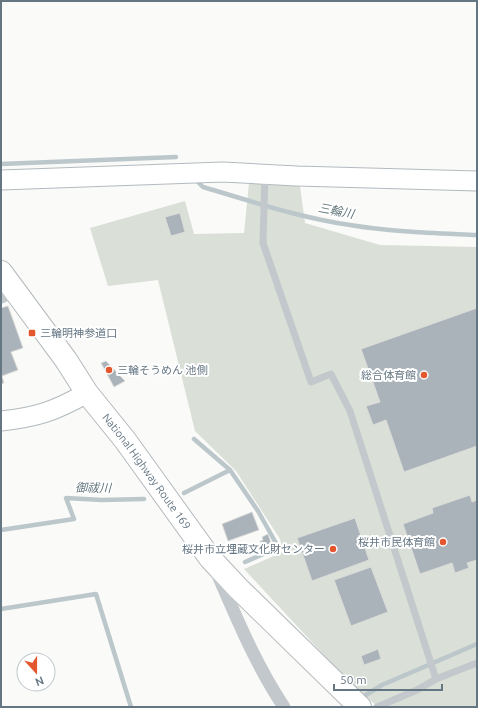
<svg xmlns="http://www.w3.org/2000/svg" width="478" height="708" font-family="Ubuntu,'Noto Sans JP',sans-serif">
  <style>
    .green { fill: #dadfd7 }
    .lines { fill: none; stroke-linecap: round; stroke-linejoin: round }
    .stream { stroke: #bbc7cb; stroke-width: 4.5 }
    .building { fill: #aab3b9; stroke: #dcdcda }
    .secondary-casing { stroke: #b3babf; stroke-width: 21 }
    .highway-casing { stroke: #b4b9bd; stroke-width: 24 }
    .lane { stroke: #c3c8cc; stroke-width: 7 }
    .street { stroke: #c3c8cc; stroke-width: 13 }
    .secondary { stroke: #fff; stroke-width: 19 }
    .highway { stroke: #fff; stroke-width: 22 }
    .poi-dot { fill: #e4572e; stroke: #fff; stroke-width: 1.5 }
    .labels { text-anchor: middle; stroke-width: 4; stroke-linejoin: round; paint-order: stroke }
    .poi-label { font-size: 11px; fill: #657683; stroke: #fff; text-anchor: end }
    .street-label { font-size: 11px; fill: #657683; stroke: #fff }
    .water-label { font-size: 12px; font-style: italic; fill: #60757c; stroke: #fff }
  </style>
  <rect width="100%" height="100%" fill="#fafaf8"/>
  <!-- green -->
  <path class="green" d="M249,183L300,186L305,223L380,245L477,247V707H378L347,680L244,569L283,552L280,539L236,471L195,431L158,280L108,286L90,228L185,201L194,234L244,233Z"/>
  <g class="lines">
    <!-- stream -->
    <path class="stream" d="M1,164L176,157
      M197,181L203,187C251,201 300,218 350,225C392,232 435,233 477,235
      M194,439L230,470L258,511L277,545L273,550L245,562
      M184,493L230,470
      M1,530L74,519L66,498L102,500L144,499
      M1,609L96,594L131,707
      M361,698L382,685L477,644"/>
  </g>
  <!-- building -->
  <path class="building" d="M180,213L185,232L171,236L165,217Z
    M8,306L23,348L11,352L18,370L2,376L4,383L1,384V308Z
    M477,308V446L404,472L386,420L373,425L366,406L380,402L361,349Z
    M106,361L125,381L114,387L101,363Z
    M470,495L472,502L477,500V560L467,563L469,568L455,573L452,563L420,574L403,524L433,513L432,508Z
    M252,512L259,530L228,541L222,524Z
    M355,518L369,560L312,581L297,538Z
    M268,534L272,546L263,548L260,541L263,540L262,537Z
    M371,567L388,612L351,626L334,580Z
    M378,649L381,659L364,665L361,656Z"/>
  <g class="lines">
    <defs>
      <path id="secondary" d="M1,180L223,172L297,176L477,181
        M1,421C38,417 55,411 87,393"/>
      <g id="highway">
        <path id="s1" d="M1,272L66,360L87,393L125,440L210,558L238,588L360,707"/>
      </g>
    </defs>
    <!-- secondary casing -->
    <use href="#secondary" class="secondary-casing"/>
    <!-- highway casing -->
    <use href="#highway" class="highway-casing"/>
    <!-- lane -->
    <path class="lane" d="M265,174L263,243L311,382L331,374L350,411L436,679
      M377,707L417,690L436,679L477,663"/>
    <!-- street -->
    <path class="street" d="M1,297L14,291
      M217,573C237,619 256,665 284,707"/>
    <!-- secondary -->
    <use href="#secondary" class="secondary"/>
    <!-- highway -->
    <use href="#highway" class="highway"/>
  </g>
  <!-- markers -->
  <g class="poi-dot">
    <rect x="28" y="329" width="8" height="8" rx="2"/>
    <circle cx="109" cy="370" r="4"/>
    <circle cx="424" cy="375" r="4"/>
    <circle cx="443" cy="542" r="4"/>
    <circle cx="333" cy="549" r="4"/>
  </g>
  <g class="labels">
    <!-- poi labels -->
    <g class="poi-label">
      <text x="40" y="337" text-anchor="start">三輪明神参道口</text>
      <text x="117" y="374" text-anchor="start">三輪そうめん 池側</text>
      <text x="416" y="379">総合体育館</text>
      <text x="435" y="546">桜井市民体育館</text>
      <text x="325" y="553">桜井市立埋蔵文化財センター</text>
    </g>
    <!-- street labels -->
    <g class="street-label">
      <text dy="4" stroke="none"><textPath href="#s1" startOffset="247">National Highway Route 169</textPath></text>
    </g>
    <!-- water labels -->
    <g class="water-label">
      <text transform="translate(336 211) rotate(11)" y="4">三輪川</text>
      <text transform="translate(93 488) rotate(1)" y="4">御祓川</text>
    </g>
  </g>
  <!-- border -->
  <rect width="478" height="708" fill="none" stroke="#657683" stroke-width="4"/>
  <!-- north arrow -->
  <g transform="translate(36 672) rotate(159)"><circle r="19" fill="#ffffff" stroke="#c1c8cd"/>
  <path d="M0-3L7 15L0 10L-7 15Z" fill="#e4572e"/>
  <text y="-6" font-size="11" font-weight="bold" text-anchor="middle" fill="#657683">N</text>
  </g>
  <!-- scale -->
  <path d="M334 684v6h108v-6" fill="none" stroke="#657683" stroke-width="2"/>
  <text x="340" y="684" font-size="12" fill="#657683" stroke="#ffffff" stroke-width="3" paint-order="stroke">50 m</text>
</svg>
